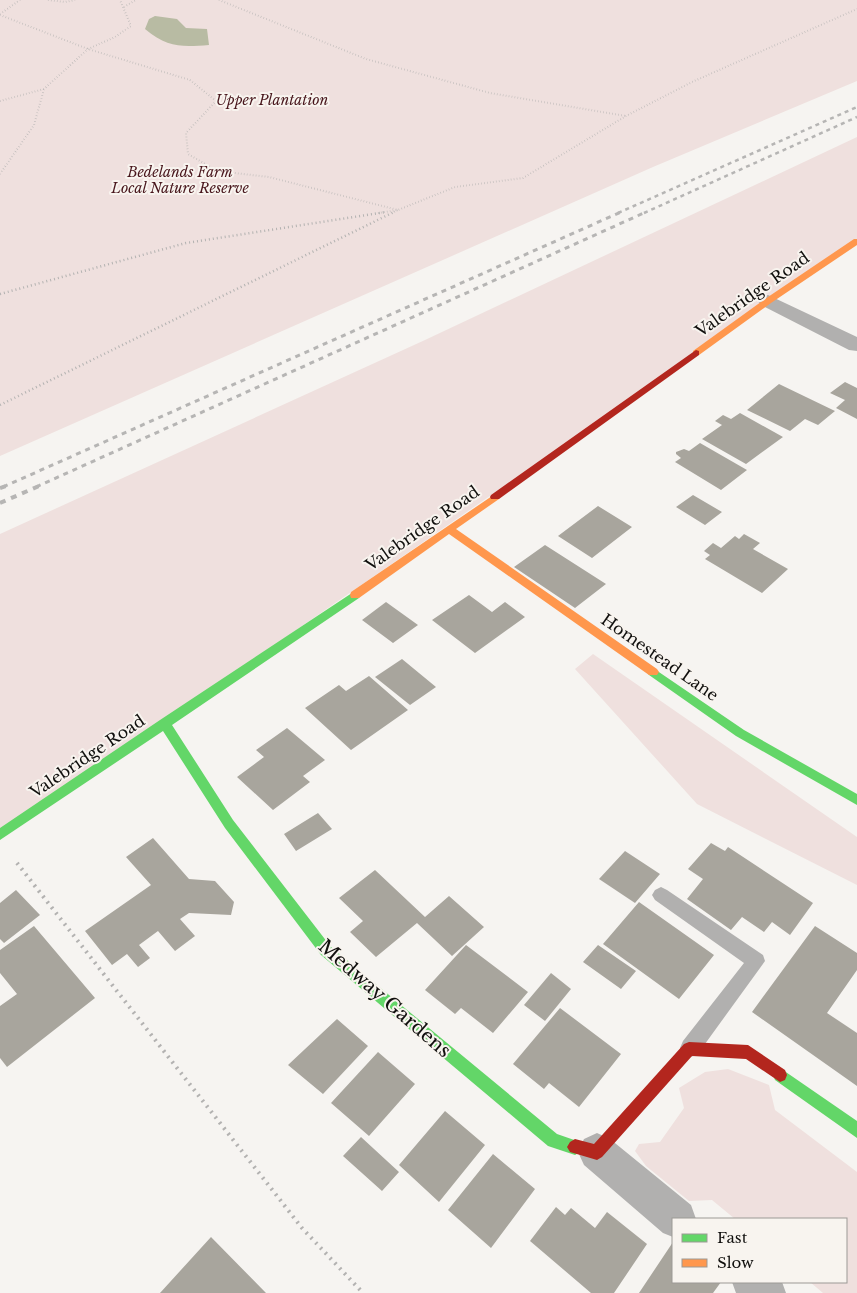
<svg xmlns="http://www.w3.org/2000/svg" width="857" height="1293" font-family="'Libre Baskerville',serif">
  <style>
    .green { fill: #efe0de }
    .water { fill: #b8bba3 }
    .building { fill: #a8a59d }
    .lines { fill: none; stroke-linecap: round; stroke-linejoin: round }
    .path-far2 { stroke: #b3b2b1; stroke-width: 2; stroke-dasharray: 0.5 2.5; stroke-linecap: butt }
    .path-far1 { stroke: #b3b2b1; stroke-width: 2.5; stroke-dasharray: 1 3; stroke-linecap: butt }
    .path { stroke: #b3b2b1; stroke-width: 4; stroke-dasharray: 2 5; stroke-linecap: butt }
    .lane { fill: #b1b0af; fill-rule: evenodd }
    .street { fill: #b1b0af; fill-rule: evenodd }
    .fast { fill: #63d668; fill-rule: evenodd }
    .slow { fill: #ff974d; fill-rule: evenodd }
    .jam { fill: #b3261e; fill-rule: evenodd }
    .rail-far2 { stroke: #b6b5b4; stroke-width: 2.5; stroke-dasharray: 4 4; stroke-linecap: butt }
    .rail-far1 { stroke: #b6b5b4; stroke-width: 3; stroke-dasharray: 5 5; stroke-linecap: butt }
    .rail { stroke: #b6b5b4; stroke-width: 4; stroke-dasharray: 6 6; stroke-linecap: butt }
    .labels { text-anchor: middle; stroke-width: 4; stroke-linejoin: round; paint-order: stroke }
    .far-park-label { font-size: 14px; font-style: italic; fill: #48161c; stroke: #f8f4ef }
    .street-label { font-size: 16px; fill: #11100e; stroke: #f8f4ef }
    .near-street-label { font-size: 19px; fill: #11100e; stroke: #f8f4ef }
  </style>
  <rect width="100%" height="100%" fill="#f6f4f1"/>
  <!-- green -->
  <path class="green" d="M0,0H857V81L653,167L0,456Z
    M857,137V242L0,835V534L425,340Z
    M593,654L857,837V885L697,804L575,669Z
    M728,1069L769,1085L775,1110L857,1172V1293H823L810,1282H846V1219H735L712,1200L689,1201L646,1166L635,1151L639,1144L660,1142L684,1108L679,1088L705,1072Z"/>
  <!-- water -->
  <path class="water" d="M155,16L177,19L186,28L207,29L209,45C182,47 168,48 145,29L149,19Z"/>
  <!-- building -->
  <path class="building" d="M845,382L857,388V419L836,408L845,400L830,393Z
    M779,384L835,411L818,425L805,419L790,431L747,410Z
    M740,413L783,437L746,464L702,439L722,425L715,421L723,415L731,419Z
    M700,443L747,470L721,490L675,462L681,458L676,454V452L684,449L689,451Z
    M693,495L722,512L705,525L676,507Z
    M598,506L632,527L592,558L558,536Z
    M744,534L760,543L753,549L788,569L762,593L705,559L710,555L704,551L713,543L721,548L735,536L739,539Z
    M545,545L606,584L575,608L514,567Z
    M469,595L492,612L505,602L525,617L475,653L432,620Z
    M386,602L418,625L393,643L362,620Z
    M402,659L436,687L410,705L375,677Z
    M369,676L408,710L351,750L305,708L339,685L346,691Z
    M287,728L325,760L303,776L310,782L273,810L237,777L264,757L256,750Z
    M318,813L332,829L296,851L284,834Z
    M153,838L189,879L215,881L234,902L231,915L189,913L180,919L195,936L175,951L158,931L139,945L150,958L138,967L127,954L112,965L85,931L151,885L126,857Z
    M711,843L725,851L728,847L813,903L790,935L772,922L764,932L742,917L731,930L687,899L703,879L688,869Z
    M625,851L660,874L635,903L599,879Z
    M375,870L425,917L449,896L484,927L452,956L417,923L376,957L350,932L363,921L339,898Z
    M16,890L40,915L4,943L0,939V903Z
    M639,902L714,955L679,999L603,944Z
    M34,926L95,998L7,1067L0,1058V1006L17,994L0,973V950Z
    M815,926L857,953V970L827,1013L857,1033V1086L752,1012Z
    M466,945L528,992L493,1033L461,1008L455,1014L425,990Z
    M598,945L636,971L621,989L583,962Z
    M551,973L571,989L545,1021L524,1005Z
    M560,1008L621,1054L579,1107L549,1083L544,1089L513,1064Z
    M337,1019L368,1046L323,1094L288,1065Z
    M378,1052L415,1084L369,1136L331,1103Z
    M445,1111L485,1145L439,1202L399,1165Z
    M361,1137L399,1172L382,1191L343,1156Z
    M493,1154L535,1189L491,1248L448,1210Z
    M556,1207L565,1215L571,1208L595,1228L607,1212L647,1244L614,1293H591L530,1241Z
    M211,1237L266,1293H160Z
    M673,1242V1282H721L713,1293H639Z"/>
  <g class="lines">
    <!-- path-far2 -->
    <path class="path-far2" d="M48,0L65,2L75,0
      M219,0L366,59L490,93L626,116
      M124,7L136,0
      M0,14L20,0
      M0,15L88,49L190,80L216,101L186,133L188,154L217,171L269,177L398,210L392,213
      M0,101L44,89L88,49L115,37L131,26L120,0
      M0,174L34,125L44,89
      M378,213L398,210L455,187L523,178L626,116L692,82L857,9"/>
    <!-- path-far1 -->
    <path class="path-far1" d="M0,294L186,243L386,212
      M0,405L394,212"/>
    <!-- path -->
    <path class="path" d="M17,863L302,1228L363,1293"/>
    <!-- lane -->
    <path class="lane" d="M661,887L667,890L763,955L765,961L697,1055L690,1057L683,1055L680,1048L683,1041L744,963L655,900L652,895L655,890Z"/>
    <!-- street -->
    <path class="street" d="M768,295L857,337V351L849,350L761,305L758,301L761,297Z
      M597,1133L610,1139L691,1205L696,1219H673V1237L663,1233L584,1165L578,1152L584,1139Z
      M732,1282H782L786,1293H736Z"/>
    <!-- fast -->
    <path class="fast" d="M355,591L360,595L359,598L172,725L233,820L331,947L557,1134L580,1142L583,1147L580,1152L575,1155L548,1146L321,955L225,828L163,731L0,840V828L160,720Z
      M653,668L744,730L857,794V805L736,736L649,675L647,672L649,669Z
      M780,1068L857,1121V1138L775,1080L773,1075L775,1070Z"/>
    <!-- slow -->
    <path class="slow" d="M854,239H857V245L771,303L699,355H693V351L765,299Z
      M495,494L500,497L499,499L456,529L657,669L659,672L657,675H649L449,534L359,598H351L350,595L351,592Z"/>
    <!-- jam -->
    <path class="jam" d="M696,350L699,351V355L499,499H491L490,497L491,495Z
      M689,1042L748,1045L785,1070L787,1075L785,1080L780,1082L746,1059L692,1056L602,1157L597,1160L570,1152L567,1147L570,1142L575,1139L594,1144L684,1044Z"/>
    <!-- rail-far2 -->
    <path class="rail-far2" d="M618,213L857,107
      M644,213L857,117"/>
    <!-- rail-far1 -->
    <path class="rail-far1" d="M3,487L621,212
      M36,487L646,212"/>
    <!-- rail -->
    <path class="rail" d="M0,488L6,486
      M0,503L39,486"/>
  </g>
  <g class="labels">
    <!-- far-park labels -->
    <g class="far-park-label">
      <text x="272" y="105">Upper Plantation</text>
      <text x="180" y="177">Bedelands Farm<tspan x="180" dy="16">Local Nature Reserve</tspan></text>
    </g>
    <!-- street labels -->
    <g class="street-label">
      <text transform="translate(752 294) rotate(-35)" y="6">Valebridge Road</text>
      <text transform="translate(422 528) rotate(-35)" y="6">Valebridge Road</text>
      <text transform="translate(660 657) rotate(35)" y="6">Homestead Lane</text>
      <text transform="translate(87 756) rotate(-34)" y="6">Valebridge Road</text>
    </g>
    <!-- near-street labels -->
    <g class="near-street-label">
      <text transform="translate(385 998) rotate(41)" y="7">Medway Gardens</text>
    </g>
  </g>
  <!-- legend -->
  <rect x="672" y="1218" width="175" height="65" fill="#f8f4ef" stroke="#9c9995"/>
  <rect x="682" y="1234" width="25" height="8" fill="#63d668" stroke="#9c9995"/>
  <text x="717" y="1243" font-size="15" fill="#11100e">Fast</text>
  <rect x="682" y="1259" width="25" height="8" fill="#ff974d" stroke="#9c9995"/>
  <text x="717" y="1268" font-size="15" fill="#11100e">Slow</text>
</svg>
